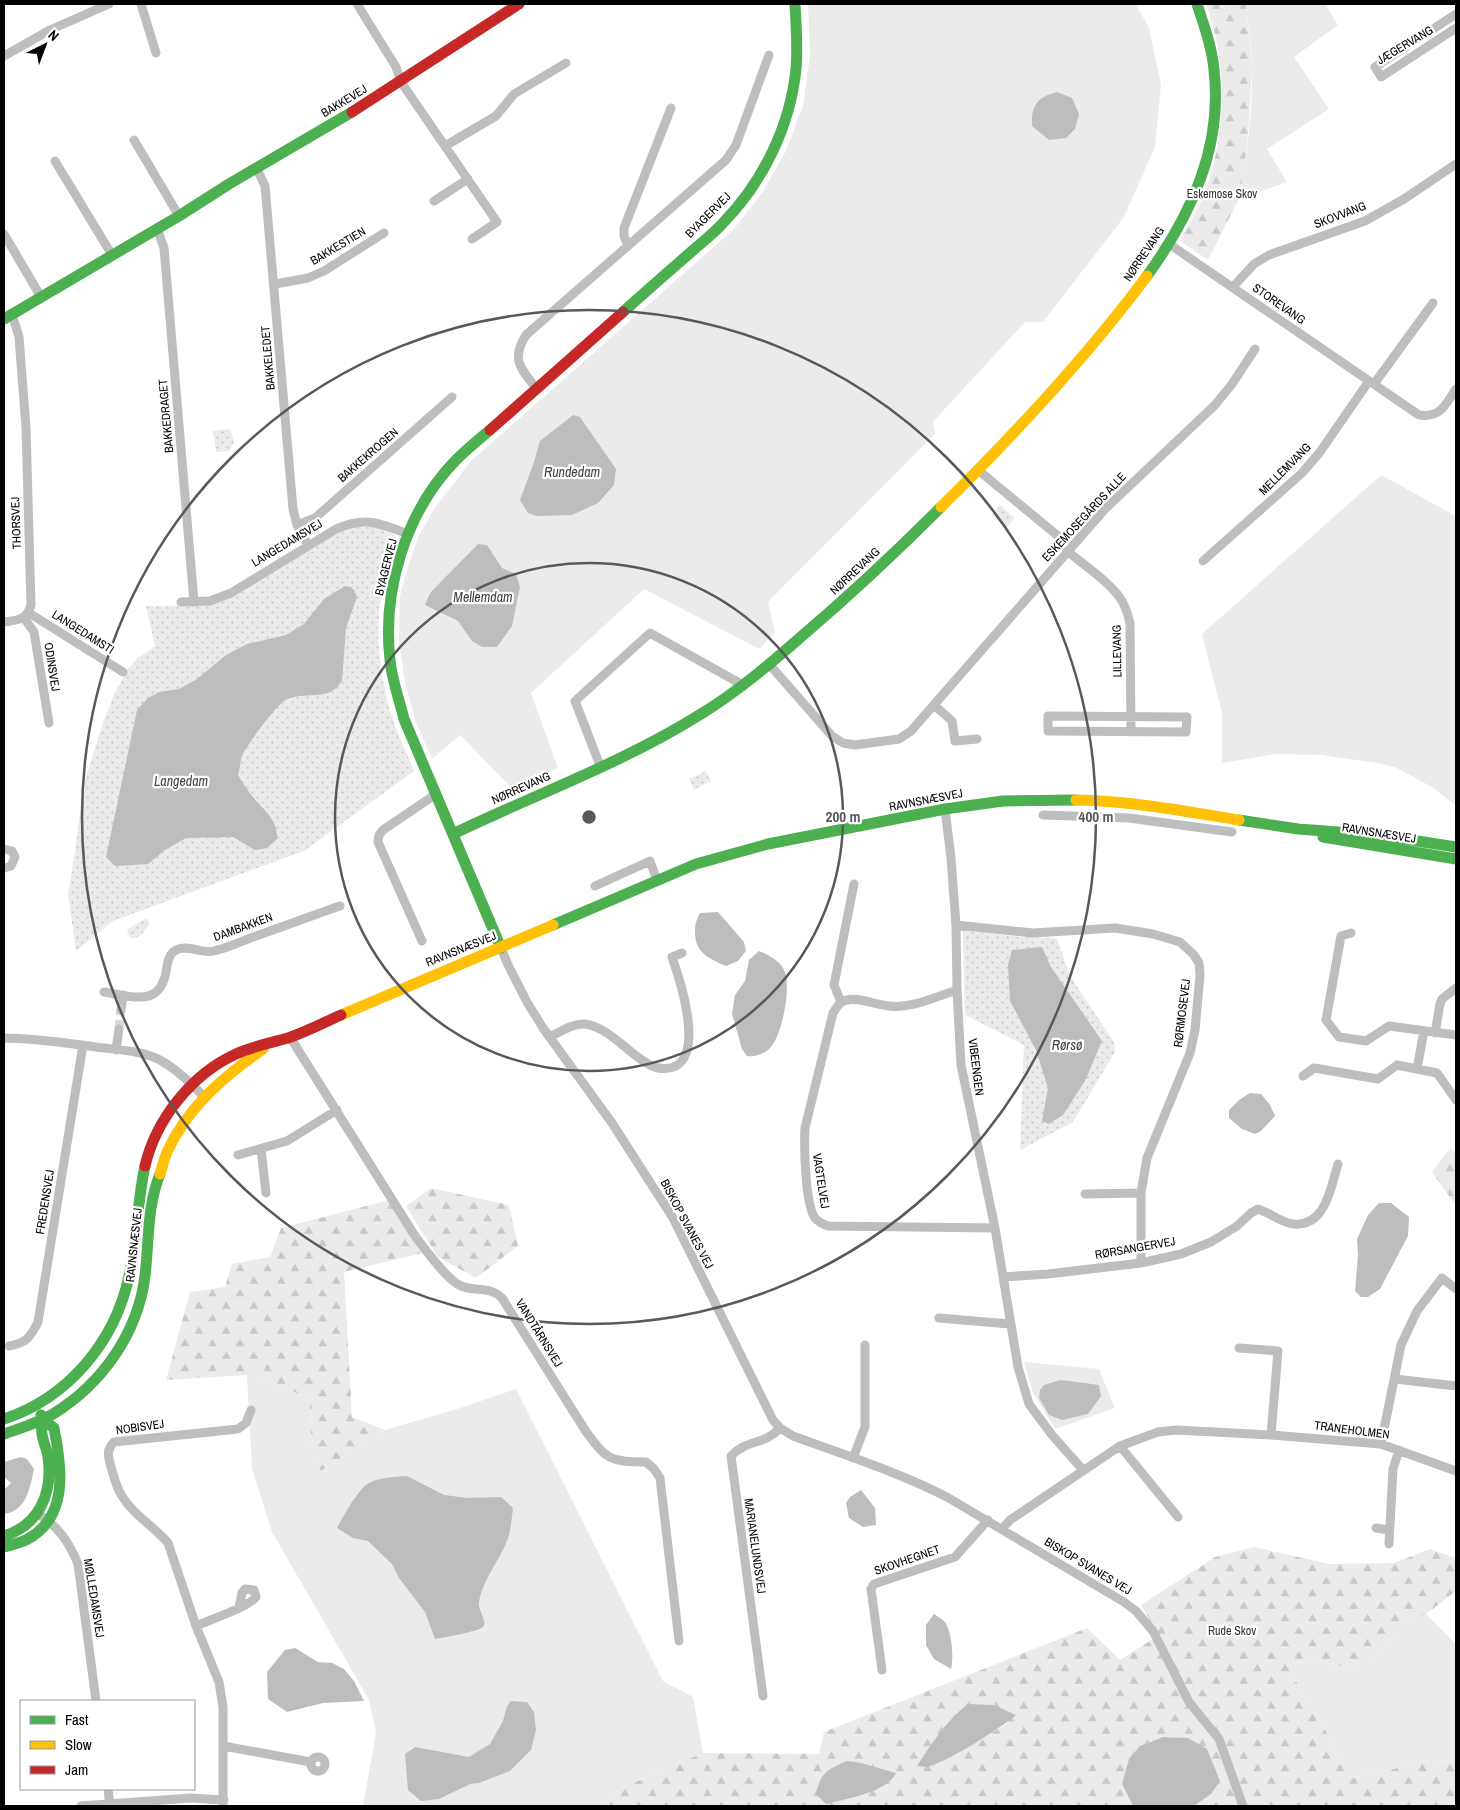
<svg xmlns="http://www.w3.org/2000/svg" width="1460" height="1810" font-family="'Archivo Narrow',sans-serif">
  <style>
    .green { fill: #ebebeb }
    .forest { fill: url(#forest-firs); fill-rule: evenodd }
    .park { fill: url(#park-dots) }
    .water { fill: #bdbdbd }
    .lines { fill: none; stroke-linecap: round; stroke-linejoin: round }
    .street-tunnel { stroke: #d9d9d9; stroke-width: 9; stroke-dasharray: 9 4.5; stroke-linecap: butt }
    .street { stroke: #bebebe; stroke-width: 9 }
    .fast { stroke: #4caf50; stroke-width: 11 }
    .slow { stroke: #ffc107; stroke-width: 11 }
    .jam { stroke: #c62828; stroke-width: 11 }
    .ring { fill: none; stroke: #595959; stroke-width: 2.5 }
    .labels { text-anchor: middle; stroke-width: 4.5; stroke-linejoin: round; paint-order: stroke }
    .street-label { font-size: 12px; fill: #000; stroke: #fff }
    .park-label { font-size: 12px; fill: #313131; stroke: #fff }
    .water-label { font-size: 14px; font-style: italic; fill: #424242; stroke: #fff }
    .centre { fill: #595959; stroke: #fff; stroke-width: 2.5 }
    .ring-label { font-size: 15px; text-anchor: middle; font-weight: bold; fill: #595959; stroke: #fff; stroke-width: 4.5; stroke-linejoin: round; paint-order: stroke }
  </style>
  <defs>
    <pattern id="forest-firs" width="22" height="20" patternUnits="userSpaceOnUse" patternTransform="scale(1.25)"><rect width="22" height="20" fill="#ebebeb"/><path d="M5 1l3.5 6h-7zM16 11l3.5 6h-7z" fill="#c8c8c8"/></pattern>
    <pattern id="park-dots" width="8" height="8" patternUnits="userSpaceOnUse" patternTransform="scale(1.25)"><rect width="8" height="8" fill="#ebebeb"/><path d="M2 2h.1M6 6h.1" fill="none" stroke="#c8c8c8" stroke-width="1.8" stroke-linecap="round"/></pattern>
  </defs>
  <rect width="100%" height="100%" fill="#fff"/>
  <!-- green -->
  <path class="green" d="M808,4H1136L1149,28L1161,85L1155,147L1124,217L1043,322H1025L933,422L935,434L768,602L775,632L759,649L644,589L531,693L558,768L513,789L460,735L432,759L416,723L405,683L399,642L400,596L409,563L419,536L434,509L471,461L733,230L762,193L786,151L803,106L810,55Z
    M1246,4H1325L1338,25L1294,57L1329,109L1267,149L1287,182L1239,199C1247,155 1253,110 1252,65C1251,45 1248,24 1246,4Z
    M1381,475L1456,516V806L1432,787L1395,767L1377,763L1321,755L1276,754L1222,763V713L1202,634Z
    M1024,1362L1099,1369L1115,1408L1055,1429L1033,1393Z
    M247,1375L310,1398L311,1454L321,1471L385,1430L460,1408L516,1389L663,1681L693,1697L703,1753L617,1790L607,1806H363L376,1733L369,1700L272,1532L252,1469Z
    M1426,1614L1456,1644V1760L1431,1761L1350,1778L1335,1747L1290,1671L1308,1656L1324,1663L1354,1669L1373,1660L1404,1623Z"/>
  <!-- forest -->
  <path class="forest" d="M1206,4H1246L1252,65L1249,122L1245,163L1239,199L1208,260L1180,241C1189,223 1201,205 1207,186C1227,130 1227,58 1206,4Z
    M1450,1148L1456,1153V1206L1432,1172Z
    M431,1188L509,1205L518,1246L476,1278L438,1257L406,1206Z
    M389,1200L422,1253L344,1272L352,1417L385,1430L321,1471L311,1454L310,1398L247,1375L166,1380L190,1292L225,1287L232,1264L270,1257L281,1228Z
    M1254,1547L1329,1564L1394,1563L1430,1549L1456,1558V1591L1426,1614L1404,1623L1373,1660L1354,1669L1324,1663L1308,1656L1290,1671L1335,1747L1350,1778L1431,1761L1456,1760V1806H1194L1211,1794L1188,1738L1163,1737L1140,1746L1122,1784L1133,1806H607L617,1790L703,1753L819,1754L824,1732L1087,1628L1120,1660L1159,1635L1141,1605L1215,1557ZM994,1705L1007,1724L989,1734Z"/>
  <!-- park -->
  <path class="park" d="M230,429L234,441L230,451L216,452L213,431Z
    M1000,505L1015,518L1006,528L992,515Z
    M357,527H375L396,535C375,594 373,650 390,711C396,731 406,751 414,771L304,851L113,921L76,951L68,894L75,852L83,787L104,720L113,697L127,670L138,658L155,646L146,606L203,605L338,533Z
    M706,771L711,781L694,790L689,779Z
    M145,919H147L150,923C145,930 142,937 132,939L129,936L127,931L129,928Z
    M963,930L1021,937L1057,938L1070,976L1114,1042L1115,1052L1073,1122L1020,1150L1024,1045L965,1015Z"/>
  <!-- water -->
  <path class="water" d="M1057,92L1072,98L1079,114L1075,129L1066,138L1049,140L1032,126C1031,106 1037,97 1057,92Z
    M573,415L580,417L616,469L614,485L598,503L572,515L536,516L528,513L520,500L534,462L540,441Z
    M478,544L487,545L502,568L516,574L520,587L512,626L497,647H482L472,641L458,621L425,605L430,593Z
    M345,586L351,587L354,590L357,597L346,628L342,680C331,704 302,689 284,701C276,706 245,747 242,756C240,762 240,769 238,775C242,781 245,787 249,792C260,807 279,819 277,839L267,848L255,850L233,837L186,838L165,850L148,864L115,866L106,857L137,710L148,698L159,692L179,689L197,679L226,655L247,644L286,635L304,624L324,599Z
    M718,912L744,942L746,951L738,961L726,966C710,959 695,953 695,933C695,925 696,920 700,913Z
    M1042,947L1051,967L1102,1041L1085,1081L1063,1115L1049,1124L1042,1121L1048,1088L1036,1050L1010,1001L1008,965L1012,950Z
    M759,951C769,955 781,961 785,972C791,989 782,1039 768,1050C761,1055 755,1057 747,1056L742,1049L732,1014L735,995L745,981L749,960Z
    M1250,1093L1261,1094L1270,1105L1275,1116L1261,1131L1255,1134L1242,1129L1229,1118V1110L1239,1100Z
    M1379,1203H1391L1409,1217L1408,1236L1380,1289L1368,1297H1361L1355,1291L1358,1255L1357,1239L1368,1215Z
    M1061,1380L1099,1385L1101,1396L1088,1414L1062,1420L1049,1415L1039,1398L1040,1390L1044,1385Z
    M21,1457L27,1459L34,1469C30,1487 27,1511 4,1514V1490L11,1483L4,1477V1462Z
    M407,1476L444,1495L468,1498L501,1497L513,1508C512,1517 511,1526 509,1535C502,1558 483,1578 479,1602C477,1609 488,1621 483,1627C480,1631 442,1638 435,1639L425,1612L399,1578L392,1564L368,1541L353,1538L337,1528C343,1517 358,1489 369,1483C381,1477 394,1477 407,1476Z
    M861,1490L875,1508L876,1525L863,1527L849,1518L846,1503L850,1497Z
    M934,1614C937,1616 942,1619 944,1621C952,1630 954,1658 951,1669L934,1659L926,1645V1625Z
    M295,1648L318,1662L332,1663L344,1669L354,1681L364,1701L323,1703L287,1712L268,1699L267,1672L285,1650Z
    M511,1701L527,1702L534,1712L536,1730L531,1750L510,1771L479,1783L470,1784L439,1799L421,1801L408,1790L405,1754L415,1747L469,1757L490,1744L503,1721L507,1706Z
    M968,1704L994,1705L1016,1715C1004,1726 940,1767 925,1767C922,1767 920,1766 917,1766C932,1743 946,1721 968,1704Z
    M1163,1737L1188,1738L1207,1749L1220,1781L1211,1794L1194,1806H1133L1122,1784L1129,1759L1140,1746Z
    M847,1761L861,1763L896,1773C888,1792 845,1799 826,1804L816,1794C820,1773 828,1769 847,1761Z"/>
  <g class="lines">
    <!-- street-tunnel -->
    <path class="street-tunnel" d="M119,1029L121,1010"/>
    <!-- street -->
    <path class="street" d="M141,4L156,53
      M357,4L396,67L401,82L497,222L472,239
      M1456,14L1375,67L1381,77L1456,28
      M4,56L50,30L109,4
      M134,140L179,216
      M445,146L496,116L514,94L566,63
      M55,161L112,255
      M257,169L265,186L293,509L297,525L308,545
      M434,201L468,179
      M157,228L164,248L194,602
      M4,234L41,297
      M1169,244L1419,415C1441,418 1445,405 1456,389
      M628,246L624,236V228L671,108
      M275,284L308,278L324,271L384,233
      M1233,287L1254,264L1269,255L1365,221L1404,199L1456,164
      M1374,384L1433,303
      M536,388C520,368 511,359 526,335L726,160L736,145L769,55
      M978,470L1058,536
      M297,525L315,518L452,397
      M1067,551C1083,564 1112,584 1122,601C1126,608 1128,615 1130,623L1131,732
      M1203,561L1302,473L1320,452L1369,381
      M181,602L210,601L231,593L336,529C366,516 379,523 408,534
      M29,613L123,672
      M24,618L34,632L49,723
      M4,622C18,620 27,620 31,605L26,428L19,337L12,314
      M769,664L832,736L843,743L855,745L899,739L911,731L1105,509L1215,405L1232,384L1255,349
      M934,705L952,721L955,741L977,739
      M1048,716L1187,717L1186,732L1048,731Z
      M601,768L575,701L650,633L743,685
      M945,809L951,858L956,925L957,990L961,1065L995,1228L1018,1367L1029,1404L1052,1435L1083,1470
      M1043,815L1129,818L1232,832
      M4,849L12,851L15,857L11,866L4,868
      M595,886L650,861L657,880
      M956,925L1033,933L1115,928L1153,934L1180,942L1194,955L1199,963L1200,975L1195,1030L1190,1053L1147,1158L1141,1193V1263
      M1351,933L1341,936L1326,1020L1339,1037L1366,1041L1389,1026L1456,1035
      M422,941L378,842L379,835L383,830L436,794
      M501,948L508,965L527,1002L543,1028L612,1123L673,1218L773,1420L780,1428L793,1436C845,1455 898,1472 947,1497L1124,1602L1136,1611L1153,1631L1189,1702L1219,1739L1243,1806
      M957,990C935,997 911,1009 889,1006C875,1005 860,997 847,1000C840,1001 837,1007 833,1013L805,1128C804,1146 805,1204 815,1218C818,1222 823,1224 828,1226L995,1228
      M104,992C136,997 162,1008 167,966C168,959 170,953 176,950C187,944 202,954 214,951C227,948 240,942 253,937C282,927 311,916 340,906
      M841,1002L834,985L854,884
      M121,1010L123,995
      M1435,1033L1440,1004L1442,999L1456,988
      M290,1037L415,1236C425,1249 447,1280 461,1286C476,1292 490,1286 502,1298L585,1430C606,1459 609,1462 646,1462L654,1469L660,1478L679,1641
      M549,1037C560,1032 573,1023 585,1024C611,1028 628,1054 650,1065C657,1069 668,1070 676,1066C703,1050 680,980 672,957L682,953
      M4,1038C35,1038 65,1043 96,1047C116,1050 141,1050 160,1060C176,1069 191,1083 204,1097
      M116,1050L119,1029
      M1417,1069L1424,1031
      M1303,1076L1314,1068L1378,1079L1397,1065L1437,1073L1456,1100
      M261,1149L266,1193
      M238,1155L287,1141L337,1110
      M1085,1194L1141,1193
      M1003,1277L1048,1274L1141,1263L1181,1254L1211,1242L1237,1226L1251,1213L1258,1209C1271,1213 1281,1223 1294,1224C1326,1227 1331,1186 1338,1164
      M939,1318L1010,1324
      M9,1346C26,1343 30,1338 38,1322L83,1045
      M1239,1348L1278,1351L1271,1435
      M1395,1379L1456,1386
      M1381,1444L1401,1345L1417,1311L1442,1278L1456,1289
      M1120,1446L1178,1517
      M853,1458L865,1427V1345
      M38,1514C58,1526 69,1542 78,1564L96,1701
      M1376,1528L1389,1530
      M1002,1529L1010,1520L1120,1446L1158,1432L1176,1430L1271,1435L1381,1444L1456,1471
      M1389,1544L1393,1469L1399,1450
      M196,1626C209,1620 249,1607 256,1597L254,1590L245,1589L242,1593L239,1608
      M882,1670L871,1589L874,1584L955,1557L988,1520
      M763,1696L731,1456C747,1439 765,1445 780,1428
      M223,1746L311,1762
      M311 1764a7 7 0 1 1 14 0a7 7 0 1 1-14 0Z
      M108,1789L110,1806
      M81,1806L191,1798L224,1800
      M223,1806V1707L219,1682L196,1626L168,1543C154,1526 133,1515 122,1496C116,1487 114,1477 111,1467C108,1456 106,1450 114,1442L238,1429L246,1423L251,1410"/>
    <!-- fast -->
    <path class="fast" d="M1147,276C1191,215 1223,147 1214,70C1212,47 1204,26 1197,4
      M623,312C645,292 668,272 691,252C701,243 713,234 722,224C763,182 790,127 796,69C798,47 796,25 795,4
      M4,319L179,216L229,184L352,112
      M490,430C478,440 466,450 456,460C406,511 382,590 390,660C392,680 399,699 404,719L501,948
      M1239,820L1298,829L1378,835L1456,847
      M453,834C536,794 623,763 701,714C737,692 770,664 802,636C850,595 896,552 941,507
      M1323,837L1456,859
      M553,925L696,864L768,844L945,809L1003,801L1076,800
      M4,1419C68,1398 115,1342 129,1276C137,1240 137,1203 145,1166
      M4,1434C21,1428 38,1423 53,1414C102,1384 138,1333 145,1276C149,1242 147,1206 160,1174
      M4,1536C40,1525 53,1492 48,1457C47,1449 43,1442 42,1434C41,1428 42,1421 41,1415
      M4,1547C11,1545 20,1543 26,1540C69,1518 62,1468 54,1428L43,1420"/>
    <!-- slow -->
    <path class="slow" d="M941,507C1014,435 1085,359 1147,276
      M1076,800C1131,801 1185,811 1239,820
      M341,1015L553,925
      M160,1174C162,1167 164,1160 167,1152C187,1108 224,1076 263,1049"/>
    <!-- jam -->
    <path class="jam" d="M352,112L519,4
      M490,430L623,312
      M145,1166C156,1119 192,1074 236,1054C253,1046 271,1043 288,1038C306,1032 323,1023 341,1015"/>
  </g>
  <!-- distance rings -->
  <g class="ring">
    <circle cx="589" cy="817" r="254"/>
    <circle cx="589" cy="817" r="507"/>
  </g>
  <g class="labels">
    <!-- street labels -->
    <g class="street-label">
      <text transform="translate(1405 45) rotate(-31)" y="4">JÆGERVANG</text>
      <text transform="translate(344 101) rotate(-31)" y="4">BAKKEVEJ</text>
      <text transform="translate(708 215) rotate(-45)" y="4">BYAGERVEJ</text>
      <text transform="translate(1340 215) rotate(-21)" y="4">SKOVVANG</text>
      <text transform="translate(338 246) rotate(-31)" y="4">BAKKESTIEN</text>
      <text transform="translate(1144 254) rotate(-56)" y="4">NØRREVANG</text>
      <text transform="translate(1279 304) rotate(35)" y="4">STOREVANG</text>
      <text transform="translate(268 358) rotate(-95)" y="4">BAKKELEDET</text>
      <text transform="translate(166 416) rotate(-95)" y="4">BAKKEDRAGET</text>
      <text transform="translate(368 455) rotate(-41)" y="4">BAKKEKROGEN</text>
      <text transform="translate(1285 469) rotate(-45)" y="4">MELLEMVANG</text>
      <text transform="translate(1084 517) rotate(-47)" y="4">ESKEMOSEGÅRDS ALLE</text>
      <text transform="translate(16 523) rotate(-92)" y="4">THORSVEJ</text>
      <text transform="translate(287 543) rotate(-31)" y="4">LANGEDAMSVEJ</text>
      <text transform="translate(386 567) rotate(-76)" y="4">BYAGERVEJ</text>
      <text transform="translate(855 571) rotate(-43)" y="4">NØRREVANG</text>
      <text transform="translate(83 632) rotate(32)" y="4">LANGEDAMSTI</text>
      <text transform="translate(1117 651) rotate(-91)" y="4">LILLEVANG</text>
      <text transform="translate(52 667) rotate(81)" y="4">ODINSVEJ</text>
      <text transform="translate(521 788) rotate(-24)" y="4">NØRREVANG</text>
      <text transform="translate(926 800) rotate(-11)" y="4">RAVNSNÆSVEJ</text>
      <text transform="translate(1379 833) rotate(9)" y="4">RAVNSNÆSVEJ</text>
      <text transform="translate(243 927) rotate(-20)" y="4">DAMBAKKEN</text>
      <text transform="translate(461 949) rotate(-22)" y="4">RAVNSNÆSVEJ</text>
      <text transform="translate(1182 1013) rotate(-83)" y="4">RØRMOSEVEJ</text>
      <text transform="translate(976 1067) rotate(83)" y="4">VIBEENGEN</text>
      <text transform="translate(821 1181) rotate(81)" y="4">VAGTELVEJ</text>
      <text transform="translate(45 1202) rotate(-81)" y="4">FREDENSVEJ</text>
      <text transform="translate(687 1224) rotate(62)" y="4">BISKOP SVANES VEJ</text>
      <text transform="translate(134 1245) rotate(-84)" y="4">RAVNSNÆSVEJ</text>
      <text transform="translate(1135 1248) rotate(-10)" y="4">RØRSANGERVEJ</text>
      <text transform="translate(539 1333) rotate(58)" y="4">VANDTÅRNSVEJ</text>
      <text transform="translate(140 1427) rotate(-8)" y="4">NOBISVEJ</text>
      <text transform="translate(1352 1430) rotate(7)" y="4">TRANEHOLMEN</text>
      <text transform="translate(755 1546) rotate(82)" y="4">MARIANELUNDSVEJ</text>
      <text transform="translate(907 1560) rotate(-19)" y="4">SKOVHEGNET</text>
      <text transform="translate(1088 1566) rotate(31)" y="4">BISKOP SVANES VEJ</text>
      <text transform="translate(94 1598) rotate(81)" y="4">MØLLEDAMSVEJ</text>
    </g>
    <!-- park labels -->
    <g class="park-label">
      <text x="1222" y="198">Eskemose Skov</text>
      <text x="1232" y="1635">Rude Skov</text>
    </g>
    <!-- water labels -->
    <g class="water-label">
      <text x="572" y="477">Rundedam</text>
      <text x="483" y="602">Mellemdam</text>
      <text x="181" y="786">Langedam</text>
      <text x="1067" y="1050">Rørsø</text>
    </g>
  </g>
  <circle cx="589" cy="817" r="8" class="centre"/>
  <g class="ring-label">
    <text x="843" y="822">200 m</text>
    <text x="1096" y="822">400 m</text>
  </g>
  <!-- border -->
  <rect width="1460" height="1810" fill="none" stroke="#000000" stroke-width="10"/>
  <!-- legend -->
  <rect x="20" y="1700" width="175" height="90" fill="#ffffff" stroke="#999999"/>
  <rect x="30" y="1716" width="25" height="8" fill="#4caf50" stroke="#999999"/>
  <text x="65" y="1725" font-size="15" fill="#000000">Fast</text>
  <rect x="30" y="1741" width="25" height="8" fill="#ffc107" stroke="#999999"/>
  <text x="65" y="1750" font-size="15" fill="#000000">Slow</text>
  <rect x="30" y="1766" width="25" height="8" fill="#c62828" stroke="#999999"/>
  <text x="65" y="1775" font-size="15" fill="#000000">Jam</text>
  <!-- north arrow -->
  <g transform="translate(45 45) rotate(42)" stroke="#ffffff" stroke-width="4" paint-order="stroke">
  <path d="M0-4L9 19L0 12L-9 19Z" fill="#000000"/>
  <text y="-8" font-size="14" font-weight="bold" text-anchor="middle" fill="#000000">N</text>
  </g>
</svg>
